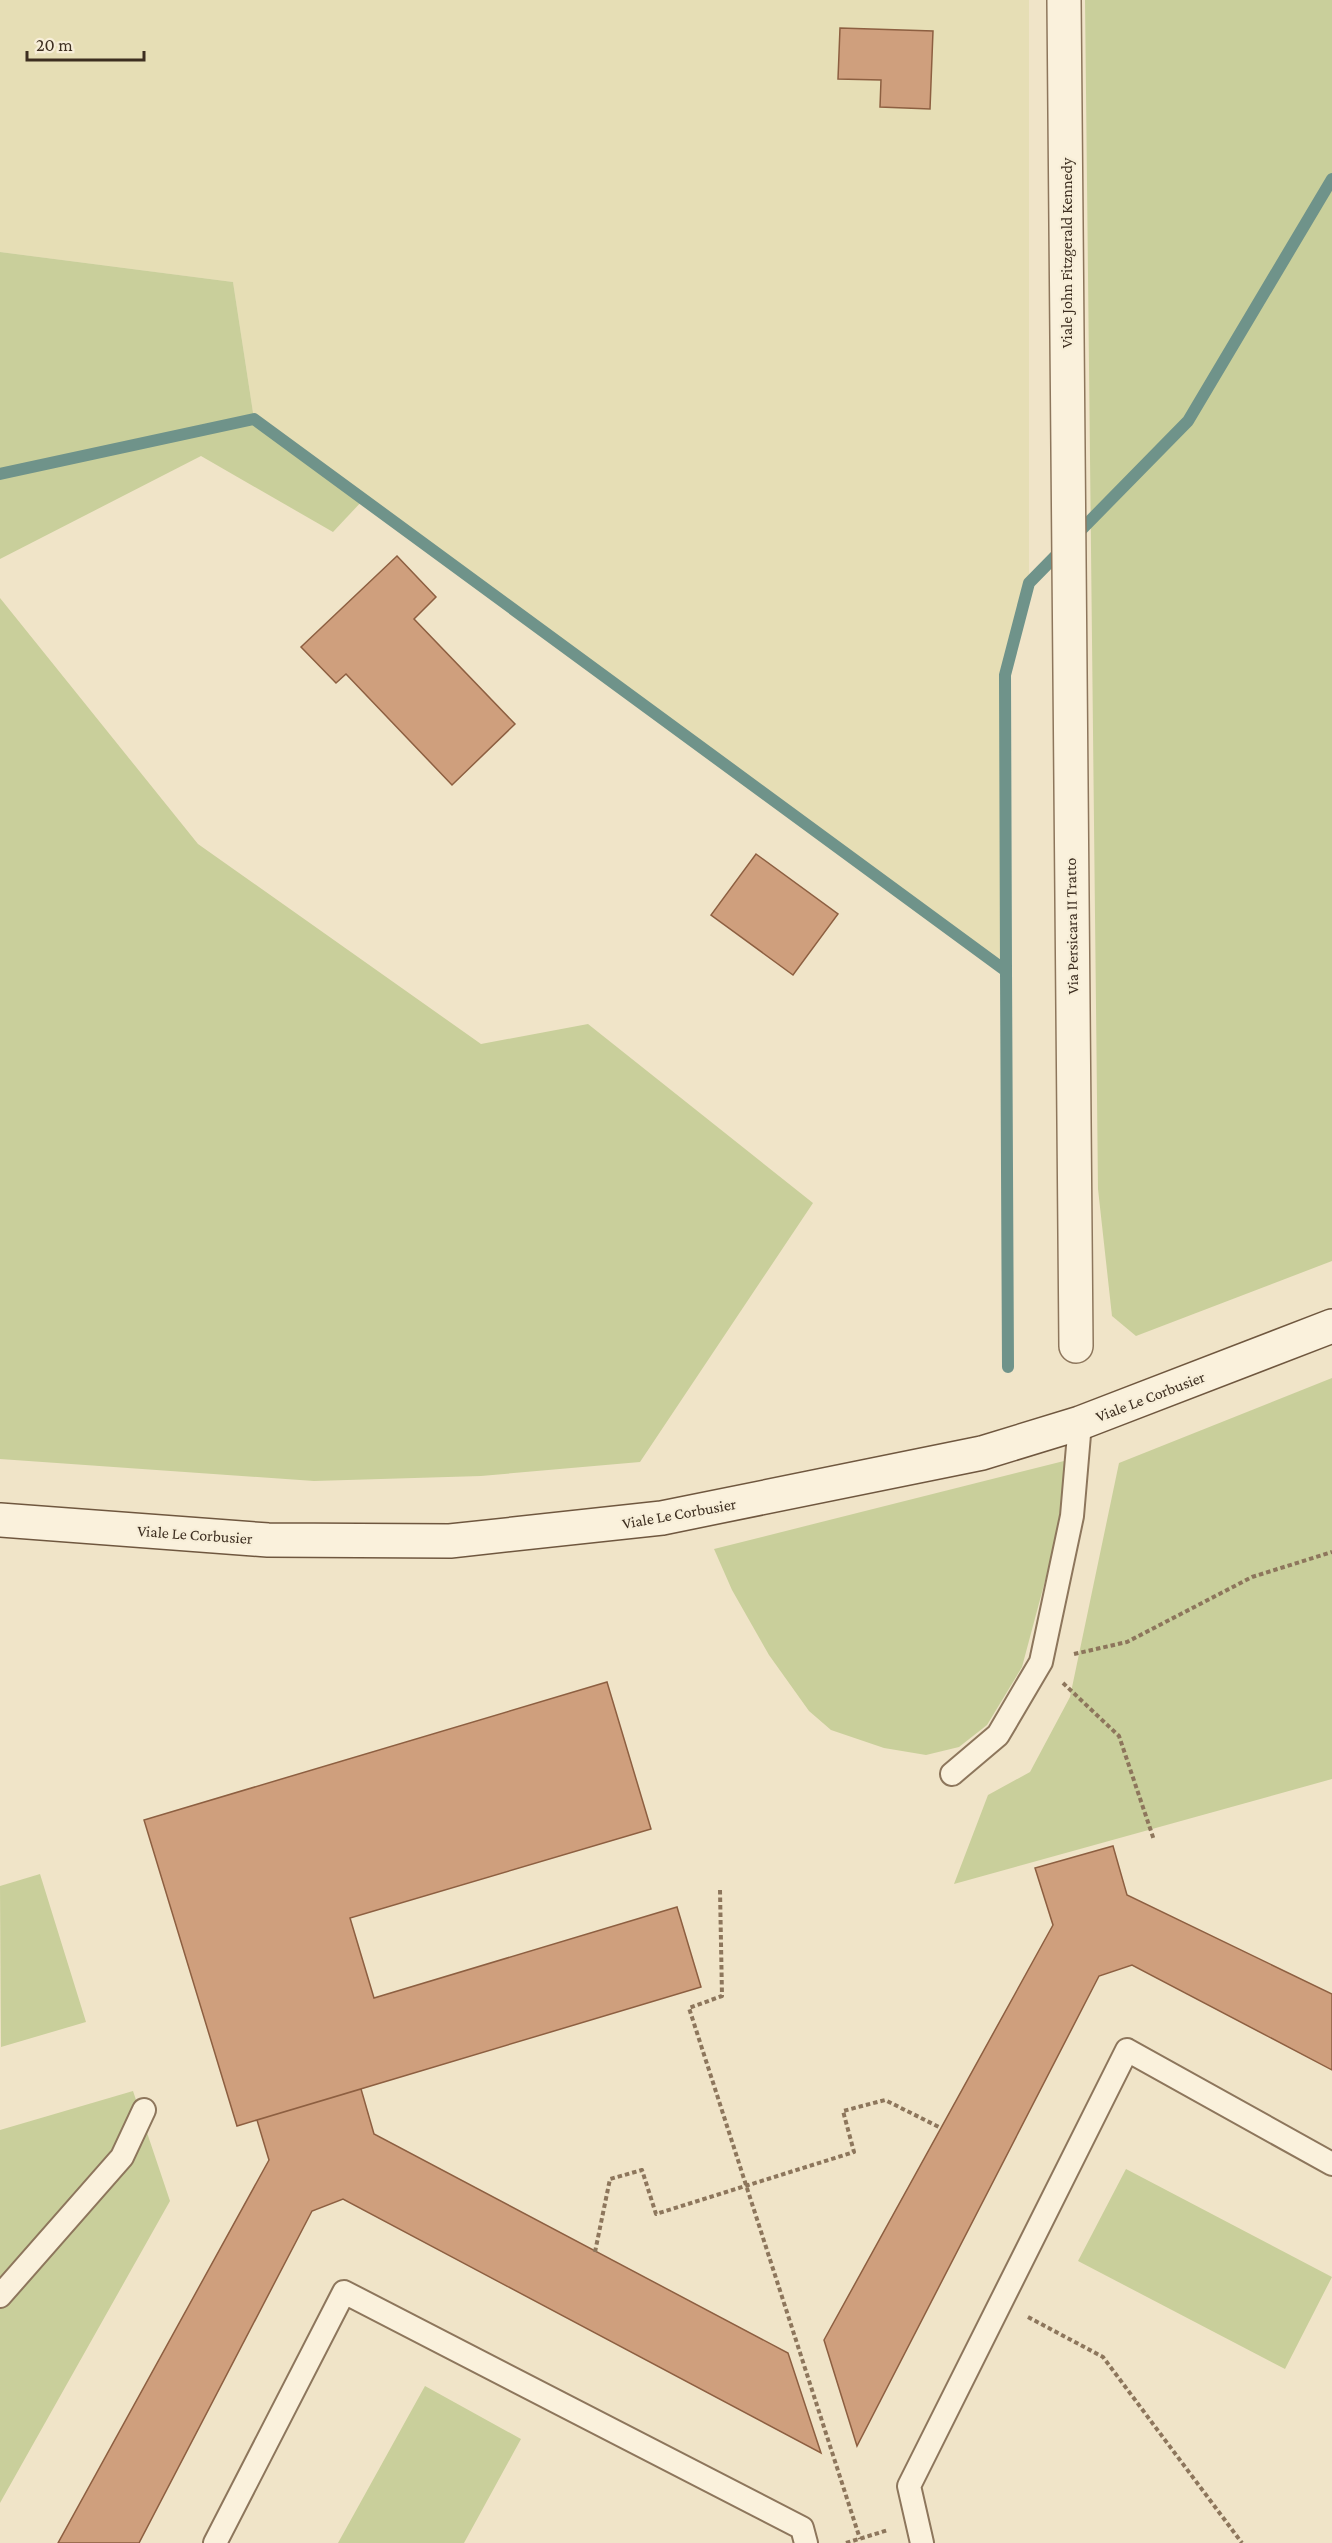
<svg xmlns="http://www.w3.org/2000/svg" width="1332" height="2543" font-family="'Crimson Pro',serif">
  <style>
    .farmland { fill: #e6deb5 }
    .green { fill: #c9cf9b }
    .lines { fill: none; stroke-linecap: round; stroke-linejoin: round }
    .stream { stroke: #6f938a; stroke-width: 12 }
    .building { fill: #cf9f7d; stroke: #8d5f41; stroke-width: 1.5 }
    .lane-casing { stroke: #8d765c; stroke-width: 26 }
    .street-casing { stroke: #8d765c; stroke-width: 36 }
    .secondary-casing { stroke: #6f573f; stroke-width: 36 }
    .path { stroke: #8d765c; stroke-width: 4; stroke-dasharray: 4.5 3; stroke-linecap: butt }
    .lane { stroke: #faf1dc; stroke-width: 22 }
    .street { stroke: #faf1dc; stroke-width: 33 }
    .secondary { stroke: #faf1dc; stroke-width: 33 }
    .labels { text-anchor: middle; stroke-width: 4.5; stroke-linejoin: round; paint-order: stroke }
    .street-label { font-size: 16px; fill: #3d2e20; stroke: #f7eed8 }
  </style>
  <rect width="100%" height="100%" fill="#f0e4c8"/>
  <!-- farmland -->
  <path class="farmland" d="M0,0H1029V583L1005,675L1006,971L254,419L233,282L0,252Z"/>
  <!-- green -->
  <path class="green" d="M1085,0H1332V1261L1136,1336L1112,1316L1098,1189Z
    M0,252L233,282L254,419L363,500L333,532L201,456L0,559Z
    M0,598L198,844L481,1044L588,1024L813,1203L640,1462L481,1476L314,1481L0,1459Z
    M1332,1378V1779L954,1884L988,1795L1030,1772L1070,1697L1119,1463Z
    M1068,1460L1061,1521L1022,1667L987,1725L959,1747L926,1755L884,1748L831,1730L809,1711L769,1655L732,1590L714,1549Z
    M40,1874L86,2022L1,2047L0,1886Z
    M133,2091L170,2201L0,2503V2130Z
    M1126,2169L1332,2277L1285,2369L1078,2261Z
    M425,2386L521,2439L464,2543H338Z"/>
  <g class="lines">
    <!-- stream -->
    <path class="stream" d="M0,474L254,419L1006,971L1005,675L1029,583L1188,421L1332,179
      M1006,971L1008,1367"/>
  </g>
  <!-- building -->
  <path class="building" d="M840,28L933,31L930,109L880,107L881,80L838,79Z
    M397,556L436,597L414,619L515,724L452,785L346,674L336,683L301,647Z
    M756,854L838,914L793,975L711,915Z
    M607,1682L651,1829L350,1918L374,1998L677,1907L701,1987L237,2126L144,1820Z
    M1113,1846L1127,1895L1332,1994V2070L1132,1965L1099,1976L857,2446L824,2340L1053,1925L1035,1868Z
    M361,2089L374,2134L788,2353L821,2453L343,2199L312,2211L139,2543H58L269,2160L257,2120Z"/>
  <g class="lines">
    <defs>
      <path id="lane" d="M952,1774L998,1735L1041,1662L1072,1516L1080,1423
        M0,2296L122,2157L144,2110
        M215,2543L344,2292L802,2528L806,2543
        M922,2543L909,2486L1127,2050L1332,2164"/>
      <path id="street" d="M1064,0L1076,1346"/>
      <path id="secondary" d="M0,1520L268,1540L450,1541L662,1518L982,1453L1080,1423L1332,1326"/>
    </defs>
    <!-- lane casing -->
    <use href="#lane" class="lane-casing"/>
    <!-- street casing -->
    <use href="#street" class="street-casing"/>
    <!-- secondary casing -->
    <use href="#secondary" class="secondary-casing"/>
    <!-- path -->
    <path class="path" d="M1074,1654L1127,1642L1252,1577L1332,1552
      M1063,1683L1119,1736L1154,1840
      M720,1890L722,1996L689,2008L860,2539
      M595,2252L610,2179L642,2170L656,2214L854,2152L843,2111L885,2100L941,2128
      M1028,2317L1103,2357L1242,2543
      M846,2543L888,2530"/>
    <!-- lane -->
    <use href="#lane" class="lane"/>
    <!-- street -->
    <use href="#street" class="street"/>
    <!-- secondary -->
    <use href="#secondary" class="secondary"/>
  </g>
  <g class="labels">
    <!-- street labels -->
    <g class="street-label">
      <text transform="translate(1066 253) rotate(-90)" y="6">Viale John Fitzgerald Kennedy</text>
      <text transform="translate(1071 926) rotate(-91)" y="6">Via Persicara II Tratto</text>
      <text transform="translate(1150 1396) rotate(-21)" y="6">Viale Le Corbusier</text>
      <text transform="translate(679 1513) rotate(-10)" y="6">Viale Le Corbusier</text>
      <text transform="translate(195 1534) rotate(4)" y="6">Viale Le Corbusier</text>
    </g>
  </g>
  <!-- scale -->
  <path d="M27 51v9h117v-9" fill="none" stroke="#3d2e20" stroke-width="3"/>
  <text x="36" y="51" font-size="18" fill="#3d2e20" stroke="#f7eed8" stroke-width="4.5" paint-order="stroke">20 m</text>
</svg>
